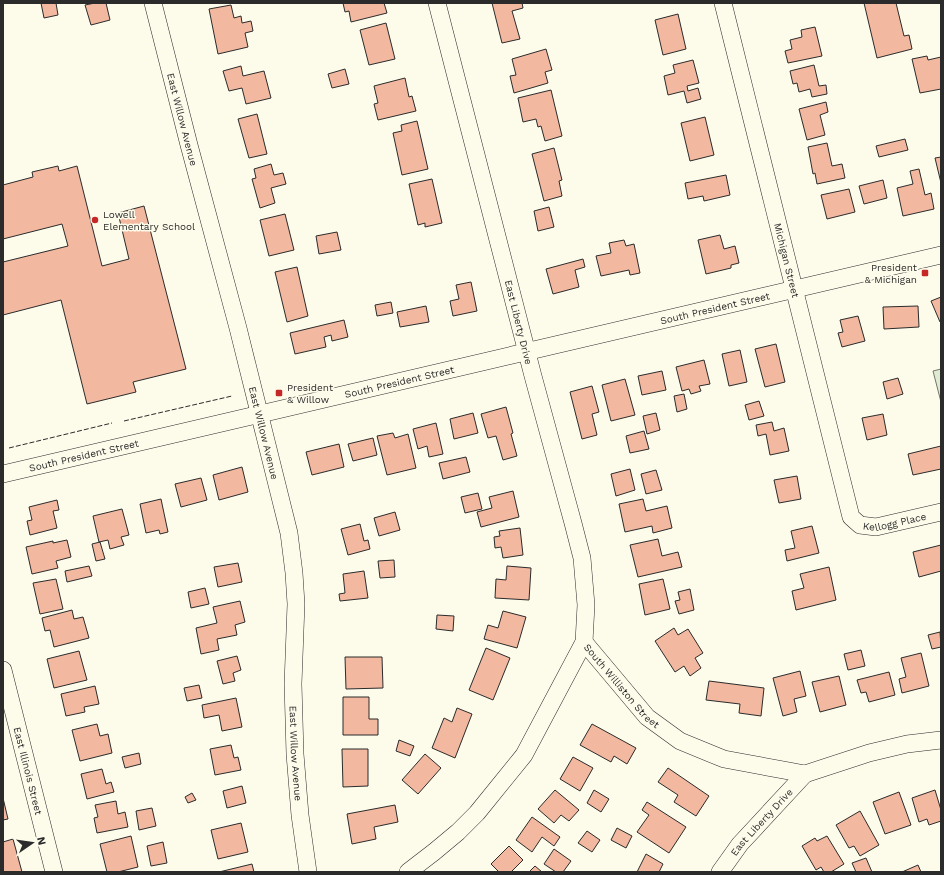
<svg xmlns="http://www.w3.org/2000/svg" width="944" height="875" font-family="'Work Sans',sans-serif">
  <style>
    .pitch { fill: #deebd1; stroke: #74746e }
    .building { fill: #f2b8a0; stroke: #2b2b2b }
    .lines { fill: none; stroke-linecap: round; stroke-linejoin: round }
    .minor-casing { stroke: #2b2b2b; stroke-width: 18 }
    .minor { stroke: #fdfbea; stroke-width: 17 }
    .fence { stroke: #2b2b2b; stroke-width: 1; stroke-dasharray: 5 2; stroke-linecap: butt }
    .poi-dot { fill: #c62828; stroke: #fdfbea; stroke-width: 1.5 }
    .labels { text-anchor: middle; stroke-width: 3; stroke-linejoin: round; paint-order: stroke }
    .street-label { font-size: 10px; fill: #2b2b2b; stroke: #fdfbea }
    .poi-label { font-size: 10px; fill: #2b2b2b; stroke: #fdfbea; text-anchor: start }
  </style>
  <rect width="100%" height="100%" fill="#fdfbea"/>
  <!-- pitch -->
  <path class="pitch" d="M941,369V402L933,371Z"/>
  <!-- building -->
  <path class="building" d="M41,3H56L58,15L44,18Z
    M95,3H106L110,20L91,25L85,5Z
    M343,3H384L387,13L351,22L349,11L345,12Z
    M492,3H522L523,8L512,11L520,39L502,43Z
    M864,3H896L904,36L909,35L912,49L877,58Z
    M231,5L234,18L241,16L242,23L251,21L253,31L245,33L248,47L218,54L209,9Z
    M678,14L686,49L663,55L655,20Z
    M386,23L395,59L369,65L360,30Z
    M815,27L822,56L788,63L785,51L792,49L790,40L802,37L801,30Z
    M546,49L552,70L545,72L548,83L514,93L510,76L516,75L512,59Z
    M927,56L928,60L941,57V89L920,93L912,59Z
    M693,60L699,83L687,86L688,91L698,88L701,99L687,103L684,91L668,95L664,76L675,73L673,65Z
    M814,65L819,86L826,85L827,94L812,97L810,89L799,92L797,83L793,84L790,71Z
    M241,66L243,76L264,71L271,98L246,104L242,88L229,91L223,71Z
    M345,69L349,84L332,88L328,74Z
    M405,78L409,97L412,96L416,111L378,120L374,104L378,103L374,86Z
    M551,90L562,136L545,141L541,126L538,127L536,119L523,122L518,98Z
    M826,102L828,112L820,115L825,135L807,140L799,109Z
    M257,114L267,154L249,158L238,119Z
    M705,117L714,155L690,161L681,123Z
    M417,121L428,169L402,175L393,133L402,131L401,125Z
    M905,139L908,150L879,157L876,146Z
    M827,143L832,166L842,164L845,178L817,184L815,173L813,174L808,147Z
    M554,148L562,180L559,181L562,196L544,201L532,154Z
    M941,157V183L935,158Z
    M271,164L274,175L283,173L286,184L271,188L275,203L260,208L252,179L256,178L254,169Z
    M58,166L59,171L77,166L102,266L129,259L118,213L144,206L186,369L133,382L136,392L87,404L61,300L3,315V262L68,246L62,224L3,239V185L33,177L32,172Z
    M919,169L925,195L931,193L934,209L903,216L897,188L913,184L910,171Z
    M726,175L730,195L704,201L703,196L688,199L685,183Z
    M432,179L442,223L425,227V223L418,225L409,184Z
    M883,180L887,198L864,204L859,186Z
    M849,189L855,212L827,219L821,195Z
    M549,207L554,227L538,231L534,211Z
    M285,214L294,250L269,256L260,220Z
    M337,232L341,250L319,254L316,236Z
    M720,235L724,249L735,246L739,263L731,265V268L706,274L698,240Z
    M624,240L626,246L634,244L640,273L630,275L629,270L601,276L596,256L611,253L609,243Z
    M583,259L585,267L575,270L579,287L553,294L546,269Z
    M297,267L308,316L287,322L275,272Z
    M471,282L477,311L453,316L450,301L459,299L456,285Z
    M941,297V322H940L931,301Z
    M391,302L393,313L377,316L375,305Z
    M426,306L429,322L400,327L397,312Z
    M918,306L919,327L884,329L883,307Z
    M858,316L865,341L842,347L838,333L843,332L840,320Z
    M344,320L348,337L332,341L331,335L324,337L326,347L295,354L290,333Z
    M776,344L785,382L765,387L755,349Z
    M740,350L747,382L729,386L722,354Z
    M704,360L710,384L699,386L701,391L691,394L689,389L682,391L676,367Z
    M662,371L666,390L642,395L638,376Z
    M898,378L903,394L887,399L883,382Z
    M625,379L635,415L611,421L602,385Z
    M592,386L599,412L592,414L597,435L582,439L570,392Z
    M684,394L687,409L677,412L674,396Z
    M759,401L764,416L749,420L745,405Z
    M506,407L513,433L511,434L517,456L503,460L496,436L488,438L481,414Z
    M473,413L478,433L454,439L450,419Z
    M656,413L660,430L647,434L643,416Z
    M883,414L887,435L867,440L862,418Z
    M772,422L774,431L784,428L789,451L770,455L766,434L758,436L756,425Z
    M436,423L443,454L429,457L427,446L418,449L413,429Z
    M644,431L649,449L630,453L626,436Z
    M393,433L395,438L408,434L416,468L387,475L377,436Z
    M373,438L377,455L353,461L348,444Z
    M339,444L344,467L312,475L306,452Z
    M941,446V469L913,475L908,454Z
    M466,457L470,472L443,479L439,463Z
    M242,467L248,492L219,500L213,475Z
    M630,469L635,490L616,496L611,474Z
    M656,470L662,490L646,494L641,474Z
    M797,476L801,499L779,503L774,480Z
    M201,478L207,500L181,507L175,484Z
    M513,491L519,517L481,527L477,512L492,508L489,497Z
    M478,493L482,509L465,513L461,497Z
    M161,499L168,532L160,534L159,530L146,533L140,504Z
    M643,499L646,511L667,506L672,528L653,533L652,526L625,532L619,504Z
    M57,500L59,510L53,511L57,528L30,535L27,521L32,520L29,507Z
    M122,509L129,535L121,537L124,545L110,549L108,540L99,542L93,516Z
    M395,512L400,530L379,536L374,518Z
    M360,524L364,541L368,540L370,549L348,555L341,529Z
    M812,526L819,553L787,561L785,550L795,548L791,531Z
    M520,528L523,555L503,558L501,547L495,548L494,537L500,536L499,531Z
    M658,539L662,556L678,552L682,567L638,577L630,545Z
    M67,540L71,557L56,561L58,568L32,574L26,547L53,541V543Z
    M100,542L105,559L96,561L92,544Z
    M941,545V571L919,577L913,552Z
    M394,560L395,577L380,578L378,561Z
    M238,563L242,582L218,587L214,567Z
    M89,566L92,576L67,582L65,571Z
    M507,566L531,568L529,600L495,598L496,579L506,580Z
    M829,567L836,600L796,610L792,591L804,588L800,574Z
    M364,571L368,598L340,601L339,594L345,593L343,574Z
    M56,579L63,609L40,614L33,583Z
    M663,579L670,609L645,615L639,584Z
    M205,588L209,604L191,608L188,592Z
    M690,589L694,610L679,614L675,601L680,600L678,592Z
    M240,601L245,622L235,625L237,635L217,639L219,650L201,654L196,628L217,623L213,607Z
    M72,610L74,619L83,617L89,638L54,647L50,630L45,631L42,618Z
    M503,611L526,617L517,648L484,639L488,625L498,628Z
    M437,615L454,616L453,631L436,629Z
    M674,628L678,635L688,629L703,653L695,658L701,668L690,676L684,666L675,672L655,641Z
    M940,632L941,647L932,649L928,635Z
    M486,648L510,658L493,700L469,690Z
    M861,650L865,666L848,670L844,654Z
    M79,651L87,680L54,688L47,659Z
    M921,653L929,686L902,693L899,679L906,677L901,658Z
    M237,656L241,670L233,673L235,681L223,684L217,661Z
    M345,657H382L383,688L346,689Z
    M800,671L806,696L794,699L797,712L783,716L773,678Z
    M889,672L895,695L869,702L866,692L861,693L857,680Z
    M839,676L846,705L820,712L812,682Z
    M709,681L764,688L761,716L739,713L740,704L706,700Z
    M199,685L202,698L187,701L184,688Z
    M95,686L99,704L84,707L85,712L66,716L61,694Z
    M343,697H369V719H378V735H343Z
    M236,698L242,727L222,731L219,715L204,718L202,705Z
    M457,708L472,714L455,758L432,748L444,718L452,722Z
    M97,724L100,736L108,734L112,753L80,761L72,730Z
    M592,724L636,748L627,764L614,756L611,762L580,745Z
    M399,740L414,746L410,756L396,751Z
    M231,745L234,758L238,757L241,770L215,775L210,749Z
    M342,749H368V786L343,787Z
    M139,753L141,764L125,768L122,757Z
    M425,754L441,768L418,794L402,780Z
    M573,757L593,768L580,791L560,779Z
    M668,768L709,796L696,816L674,802L678,795L658,782Z
    M102,769L106,784L111,782L114,792L87,799L81,774Z
    M242,786L246,803L227,808L223,791Z
    M555,790L579,810L569,821L561,815L554,823L538,809Z
    M594,790L609,799L601,812L587,803Z
    M935,790L941,810V821L929,825L927,819L919,822L912,798Z
    M899,792L911,825L885,834L873,802Z
    M192,793L196,800L188,803L185,797Z
    M3,798L8,819L3,820Z
    M116,801L118,814L125,812L128,827L97,833L94,818L98,817L95,805Z
    M647,802L686,827L669,853L637,832L649,815L642,810Z
    M395,805L398,822L374,827L376,839L352,844L347,814Z
    M152,808L156,826L139,830L136,811Z
    M860,811L879,845L860,856L854,846L849,848L836,825Z
    M532,817L560,837L554,846L542,837L532,852L516,840Z
    M241,823L248,852L218,859L211,830Z
    M617,828L632,836L626,848L611,840Z
    M587,831L600,840L592,852L578,843Z
    M131,836L138,867L118,872H107L100,844Z
    M827,836L844,864L831,872H824L821,867L816,870L802,846L815,838L817,841Z
    M13,839L22,872H3V842Z
    M163,842L167,863L151,866L147,846Z
    M509,846L523,860L511,872H499L491,864Z
    M554,849L571,861L563,872H556L544,864Z
    M646,854L663,864L659,872H637Z
    M866,858L872,872H856L852,863Z
    M252,864L254,872H219Z
    M918,865L921,872H902Z
    M535,866L542,872H529Z"/>
  <g class="lines">
    <defs>
      <g id="minor">
        <path id="s1" d="M153,3L189,145L238,328L289,533L294,573L296,604L293,684L295,754L300,815L308,872"/>
        <path id="s2" d="M723,3L851,517L860,525L876,527L941,512"/>
        <path id="s3" d="M3,474L941,255"/>
        <path id="s4" d="M584,642L647,717L680,741L724,759L805,774L869,753L907,744L941,740"/>
        <path id="s5" d="M3,670L54,872"/>
        <path d="M408,872L434,852L458,832L477,813L524,755L584,642L586,605L582,558L573,523L533,376L437,3"/>
        <path id="s6" d="M720,872L740,844L805,774"/>
      </g>
    </defs>
    <!-- minor casing -->
    <use href="#minor" class="minor-casing"/>
    <!-- minor -->
    <use href="#minor" class="minor"/>
    <!-- fence -->
    <path class="fence" d="M124,421L232,396
      M9,448L112,423"/>
  </g>
  <!-- markers -->
  <g class="poi-dot">
    <circle cx="95" cy="220" r="4"/>
    <rect x="921" y="269" width="8" height="8" rx="2"/>
    <rect x="275" y="389" width="8" height="8" rx="2"/>
  </g>
  <g class="labels">
    <!-- street labels -->
    <g class="street-label">
      <text dy="4" stroke="none"><textPath href="#s1" startOffset="120">East Willow Avenue</textPath></text>
      <text dy="4" stroke="none"><textPath href="#s2" startOffset="265">Michigan Street</textPath></text>
      <text dy="4" stroke="none"><textPath href="#s3" startOffset="731">South President Street</textPath></text>
      <text transform="translate(519 322) rotate(76)" y="4">East Liberty Drive</text>
      <text dy="4" stroke="none"><textPath href="#s3" startOffset="407">South President Street</textPath></text>
      <text dy="4" stroke="none"><textPath href="#s1" startOffset="444">East Willow Avenue</textPath></text>
      <text dy="4" stroke="none"><textPath href="#s3" startOffset="83">South President Street</textPath></text>
      <text dy="4" stroke="none"><textPath href="#s2" startOffset="577">Kellogg Place</textPath></text>
      <text dy="4" stroke="none"><textPath href="#s4" startOffset="58">South Williston Street</textPath></text>
      <text dy="4" stroke="none"><textPath href="#s1" startOffset="768">East Willow Avenue</textPath></text>
      <text dy="4" stroke="none"><textPath href="#s5" startOffset="104">East Illinois Street</textPath></text>
      <text dy="4" stroke="none"><textPath href="#s6" startOffset="65">East Liberty Drive</textPath></text>
    </g>
    <!-- poi labels -->
    <g class="poi-label">
      <text x="103" y="218">Lowell<tspan x="103" dy="12">Elementary School</tspan></text>
      <text x="917" y="271" text-anchor="end">President<tspan x="917" dy="12">&amp; Michigan</tspan></text>
      <text x="287" y="391">President<tspan x="287" dy="12">&amp; Willow</tspan></text>
    </g>
  </g>
  <!-- border -->
  <rect width="944" height="875" fill="none" stroke="#2b2b2b" stroke-width="8"/>
  <!-- north arrow -->
  <g transform="translate(32 843) rotate(77)" stroke="#fdfbea" stroke-width="3" paint-order="stroke">
  <path d="M0-3L7 15L0 10L-7 15Z" fill="#2b2b2b"/>
  <text y="-6" font-size="11" font-weight="bold" text-anchor="middle" fill="#2b2b2b">N</text>
  </g>
</svg>
